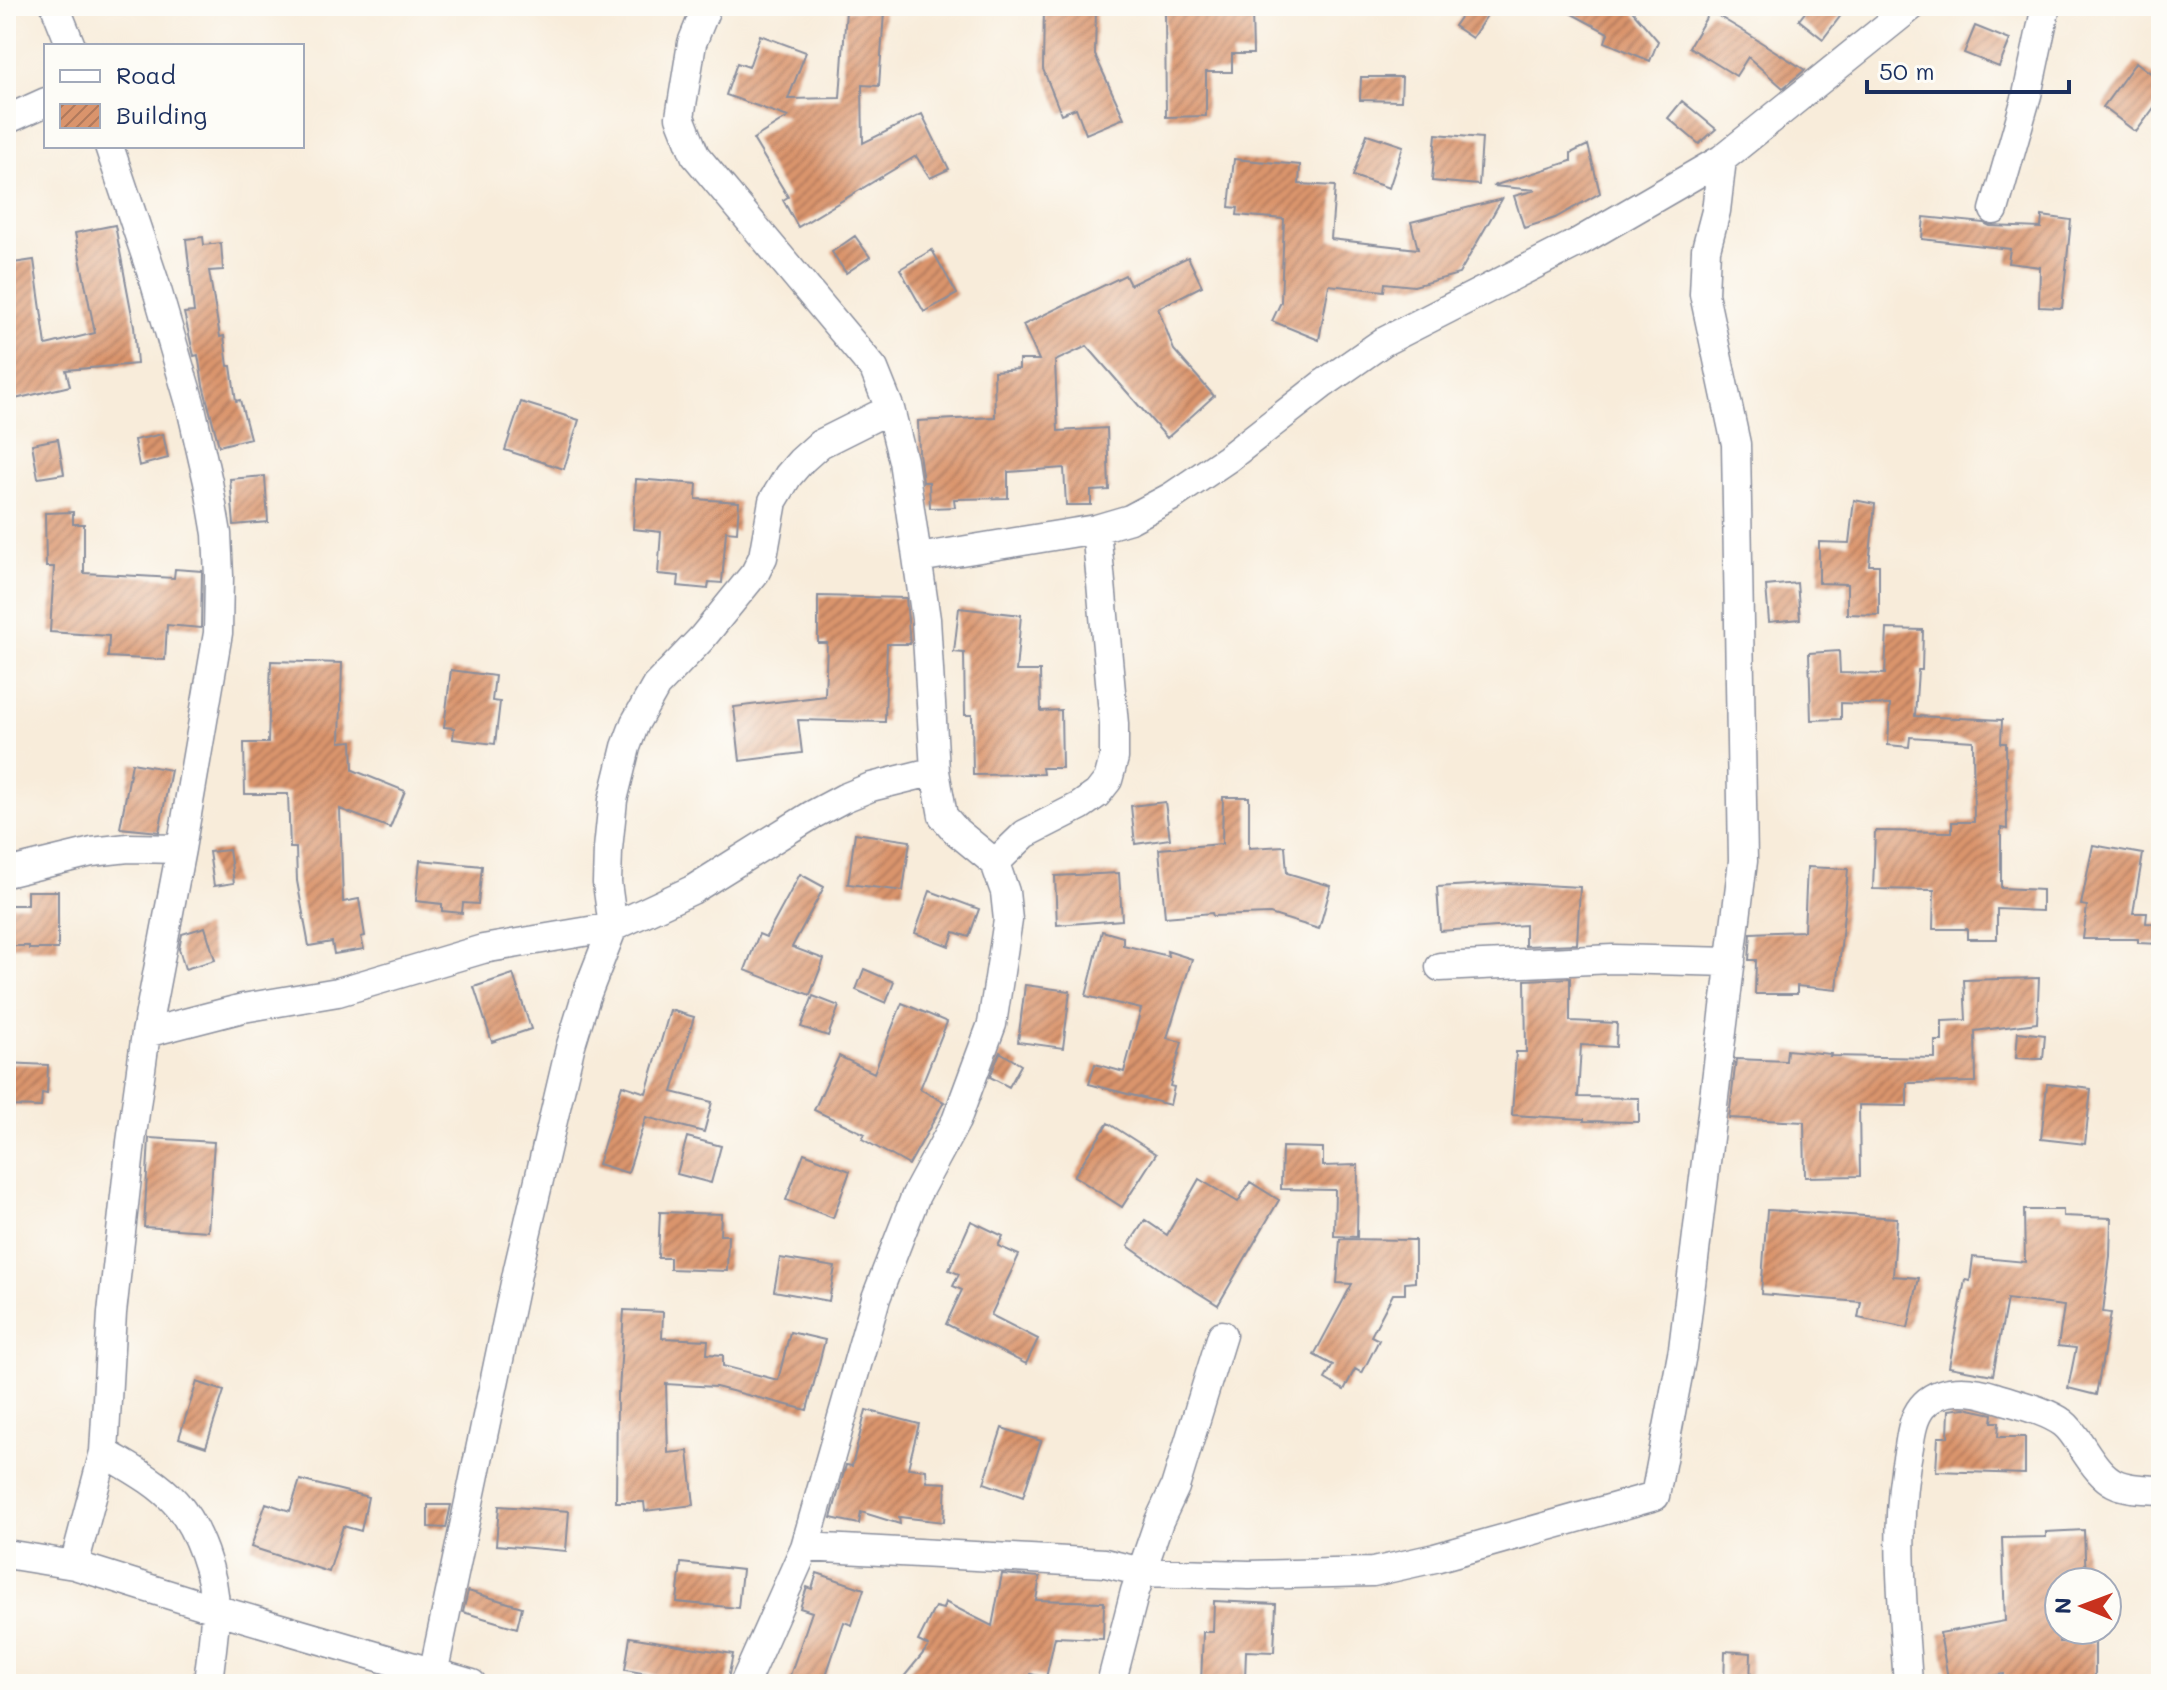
<svg xmlns="http://www.w3.org/2000/svg" width="2167" height="1690" font-family="Mali,sans-serif">
  <style>
    .building { fill: url(#building-hatch) }
    .lines { fill: none; stroke-linecap: round; stroke-linejoin: round }
    .minor-casing { stroke: #8a8e9c; stroke-width: 31 }
    .minor { stroke: #fff; stroke-width: 28 }
  </style>
  <defs>
    <pattern id="building-hatch" width="6" height="6" patternUnits="userSpaceOnUse" patternTransform="scale(2)"><rect width="6" height="6" fill="#da946c"/><path d="M-1 1l2-2M0 6l6-6M5 7l2-2" fill="none" stroke="#b0795c"/></pattern>
  </defs>
  <rect width="100%" height="100%" fill="#fdfcf7"/>
  <filter id="ink" filterUnits="userSpaceOnUse"><feTurbulence type="fractalNoise" baseFrequency=".0125" numOctaves="2"/><feDisplacementMap in="SourceGraphic" scale="16" xChannelSelector="R" yChannelSelector="G"/><feConvolveMatrix kernelMatrix="1 2 1 2 8 2 1 2 1" color-interpolation-filters="sRGB"/></filter>
  <filter id="wash" filterUnits="userSpaceOnUse"><feTurbulence type="fractalNoise" baseFrequency=".006" numOctaves="4" result="noise"/><feDisplacementMap in="SourceGraphic" scale="32" xChannelSelector="R" yChannelSelector="G"/><feGaussianBlur stdDeviation="1.8" result="paint"/><feColorMatrix in="noise" values="0 0 0 0 0 0 0 0 0 0 0 0 0 0 0 0 0 1.4 0 .05"/><feComposite in="paint" operator="in"/></filter>
  <g filter="url(#wash)">
    <rect width="100%" height="100%" fill="#f8ecda"/>
    <g id="blocks">
      <!-- building -->
      <path class="building" d="M1468,6H1493L1472,38L1454,26Z
        M1557,6H1628L1658,41L1650,61L1605,42L1608,33Z
        M1810,6H1848L1823,39L1799,20Z
        M1044,7L1096,9L1095,55L1124,118L1086,134L1076,108L1061,114L1043,69Z
        M846,10L884,12L879,86L862,85L863,143L922,114L949,169L930,178L916,156L798,227L783,200L788,197L753,139L788,117L726,95L737,63L749,67L760,35L806,52L788,99L840,98Z
        M1252,10L1253,54H1232V72H1206V116L1166,117L1165,11Z
        M1710,11L1740,29L1805,70L1783,88L1748,57L1736,76L1689,47Z
        M1975,26L2010,40L1999,67L1964,53Z
        M2136,62L2161,81V98L2136,132L2103,107Z
        M1361,77H1402L1401,101L1360,100Z
        M1682,101L1716,129L1699,144L1668,118Z
        M1367,134L1403,146L1389,188L1353,176Z
        M1436,134L1482,138L1479,185L1432,181Z
        M1588,145L1600,193L1555,218L1524,228L1514,196L1536,190L1493,186L1571,161V153Z
        M1234,159L1300,165L1299,184L1335,186L1331,239L1418,249L1411,222L1502,199L1459,274L1414,286L1385,283L1384,291L1329,285L1319,340L1272,321L1281,302L1284,219L1237,215L1238,208L1229,207Z
        M2042,216L2071,220L2062,308L2039,307L2040,267L2008,263L2010,249L1922,239L1924,217L1984,223L1990,226L2041,228Z
        M115,225L134,326L137,364L66,370L70,386L15,399L6,360V264L34,260L46,345L95,333L75,233Z
        M855,236L870,257L846,273L832,252Z
        M203,237L204,245L221,243L223,270L209,271L220,337L224,336L228,366H231L236,401L240,400L250,438L219,446L203,385L198,355L194,356L184,313L194,312L186,239Z
        M932,250L957,294L924,312L900,269Z
        M1188,257L1202,286L1158,308L1174,350L1214,396L1167,438L1087,346L1055,361L1058,431L1107,428L1109,490L1091,491V505H1066L1064,468L1008,472V498L954,499L955,507L930,508L929,482H923L919,453L918,421L995,417L994,371L1019,369V360H1039L1023,325L1125,275L1130,285Z
        M521,402L579,420L564,469L505,450Z
        M163,434L168,458L139,466L134,440Z
        M58,439L64,474L38,478L32,444Z
        M265,476L268,522L234,525L230,479Z
        M636,479L697,484L696,499L739,502L737,532L726,531L722,583L709,582L708,589L678,586L679,576L658,574L661,532L633,529Z
        M1854,500L1875,504L1869,565H1879V615L1847,614V584L1819,583V542L1849,543Z
        M73,512V524H84V573L174,578L175,569L202,571L201,628L167,625L165,660L108,657L109,636L50,632L54,567H46L45,513Z
        M1797,583L1800,619L1769,622L1766,586Z
        M818,596L906,598L910,644H887L885,722L798,720L802,753L740,761L734,707L825,696L827,643H818Z
        M959,608L1021,615L1016,671H1040L1041,711L1061,710L1062,768H1042L1043,774L973,775L972,715H965L964,653L954,652Z
        M1887,629L1923,630L1922,670H1918L1915,716L2002,720L2001,743H2006L2007,829L2001,828V888L2042,890V911L1997,909V939H1967V929H1933L1934,890L1873,889L1875,831L1952,832V822H1974L1973,741L1910,737L1909,747L1888,745L1890,705L1841,703V719L1811,720L1809,653L1839,651L1840,673L1885,674Z
        M271,661L342,663L340,742L352,741L353,770L405,791L390,828L340,809L343,902L359,899L365,936L361,937L364,949L334,954L332,942L309,946L297,881L296,848H290L288,794H245L244,743H268Z
        M451,670L495,676L492,701L500,702L495,744L453,739L454,728L444,727Z
        M132,763L171,770L159,832L120,828Z
        M1223,797H1249V848L1285,846L1287,873L1331,886L1319,929L1270,914L1213,916L1212,913L1165,917L1159,849L1222,844Z
        M1165,802L1170,839L1135,844L1131,806Z
        M855,833L910,841L903,891L848,884Z
        M2093,845L2143,854L2133,913H2147L2146,923L2161,924V944L2138,943V939H2083L2087,906L2081,905Z
        M229,850L234,883L214,886L209,852Z
        M420,860L482,866L478,904L463,903L462,913L442,911V904L416,901Z
        M1807,867L1848,869L1837,990L1797,986V994H1755L1756,960H1749L1751,933L1804,931Z
        M1119,873L1122,920L1057,925L1055,876Z
        M800,874L824,887L792,947L824,959L810,995L745,970L759,934L766,937Z
        M1506,883L1580,887L1577,944L1525,946V925L1440,931L1437,887Z
        M27,891H58V949H29V946H6V905H27Z
        M930,891L979,909L969,937L954,932L949,946L915,933Z
        M205,927L215,960L185,969L179,949L182,934Z
        M1102,931L1123,937V945L1168,956L1167,951L1192,959L1167,1038L1182,1042L1170,1086L1174,1087L1170,1105L1089,1084L1095,1064L1124,1072L1141,1009L1086,996Z
        M864,969L894,982L886,1003L856,990Z
        M513,974L531,1029L492,1042L474,987Z
        M1570,978V1021L1617,1023L1616,1047L1581,1045L1578,1097L1639,1098V1122L1584,1121V1119L1512,1115L1516,1052H1526L1525,980Z
        M2039,978L2037,1023L1975,1031L1976,1082L1907,1083V1106L1859,1105L1860,1176L1805,1177L1804,1122L1729,1118L1736,1059L1786,1061L1787,1050L1831,1054L1830,1056L1935,1058V1041H1942V1021L1966,1020L1964,980Z
        M1025,985L1070,991L1063,1048L1018,1042Z
        M813,996L839,1006L828,1036L801,1027Z
        M902,1003L947,1022L920,1089L944,1102L909,1165L862,1139L865,1134L814,1110L839,1056L874,1073Z
        M670,1010L694,1017L672,1092L712,1102L704,1132L646,1117L628,1173L598,1164L622,1085L646,1093Z
        M2018,1032L2045,1035L2043,1059L2016,1058Z
        M1000,1052L1021,1065L1009,1087L990,1077Z
        M6,1063L48,1065L47,1094L42,1093L41,1107L6,1106Z
        M2047,1084L2091,1089L2085,1144L2041,1139Z
        M1108,1123L1156,1154L1122,1207L1074,1176Z
        M687,1137L721,1146L711,1183L677,1174Z
        M149,1138L214,1142L208,1231L144,1227Z
        M1282,1147L1323,1148V1166L1358,1165L1357,1237L1334,1236L1335,1190L1281,1189Z
        M804,1153L850,1171L833,1218L786,1200Z
        M1199,1179L1238,1202L1250,1182L1279,1200L1218,1305L1165,1272L1128,1246L1145,1220L1167,1235Z
        M1767,1210L1897,1218L1893,1276L1919,1278L1908,1328L1858,1318L1861,1302L1761,1294Z
        M2024,1210H2063V1216L2111,1218L2110,1256L2103,1312L2111,1313L2096,1395L2068,1388L2076,1348L2058,1346L2064,1306L2007,1299L1993,1375L1949,1367L1965,1280L1970,1281L1973,1257L2025,1262Z
        M660,1212L721,1214L720,1235H728L727,1271L670,1269V1258H658Z
        M971,1221L1003,1236L998,1246L1019,1255L991,1315L1038,1339L1026,1364L946,1324L962,1290L953,1286L959,1274L949,1270Z
        M1340,1239L1415,1240V1282L1405,1283V1294H1393L1371,1336L1379,1340L1362,1373L1355,1369L1344,1390L1325,1379L1333,1365L1314,1355L1352,1284L1337,1283Z
        M780,1258L835,1267L829,1301L774,1291Z
        M624,1310L663,1312L662,1338L708,1340L707,1354L723,1355V1366L778,1380L790,1332L825,1340L807,1410L716,1387L666,1384L668,1453L688,1451L694,1505L645,1511L644,1502H616L617,1392H619Z
        M197,1382L224,1391L206,1447L179,1438Z
        M1965,1408L1993,1414L1992,1422H1999L1998,1437H2025V1474L1936,1471L1938,1437H1948L1949,1410Z
        M866,1410L919,1424L908,1468L926,1470L927,1482L946,1483L944,1522L899,1517L900,1524L861,1512L859,1524L831,1518L846,1465L852,1466Z
        M1002,1428L1041,1441L1023,1497L984,1483Z
        M300,1480L368,1497L361,1531L343,1526L329,1572L251,1547L266,1503L290,1511Z
        M428,1505H451L446,1528L428,1527Z
        M499,1506L569,1511L566,1551L496,1545Z
        M2084,1530L2086,1582H2059V1642H2095V1681L2004,1682V1674L1949,1684L1940,1633L2005,1621L2002,1538L2046,1537V1532Z
        M681,1563L742,1570L738,1608L677,1602Z
        M817,1573L864,1589L852,1625L844,1622L823,1684H787L812,1612L800,1608L807,1587L812,1589Z
        M1002,1574L1040,1577L1036,1600L1104,1602L1103,1639L1055,1637L1046,1678L1031,1674L1028,1684H898L929,1646L918,1641L935,1607L943,1609L945,1602L992,1626Z
        M468,1591L522,1607L517,1628L463,1612Z
        M1214,1601L1276,1604L1274,1652L1246,1651L1245,1680L1243,1684H1201L1203,1632H1213Z
        M630,1637L733,1654L727,1684H705L625,1670Z
        M1725,1651L1751,1653L1750,1684H1724Z"/>
    </g>
  </g>
  <g filter="url(#ink)">
    <use href="#blocks" fill-opacity="0" stroke="#8a8e9c" stroke-width="2"/>
    <g class="lines">
      <defs>
        <path id="minor" d="M55,6L71,46
          M707,6L692,43L680,117L695,155L874,369L890,409L903,461L926,619L935,771L943,816L956,831L995,863L1005,892L1008,920L992,1024L956,1121L916,1195L876,1298L805,1547L744,1684
          M6,120L46,102
          M1994,210L2027,95L2046,6
          M918,558L1096,529L1130,519L1171,497L1227,459L1323,384L1383,342L1577,243L1722,159L1912,6
          M995,863L1025,834L1080,806L1097,794L1108,780L1114,758V724L1096,529
          M6,873L92,852L128,848L181,849
          M1440,967L1613,959L1731,962
          M146,1033L243,1008L338,992L483,949L613,927L692,890L812,815L844,798L871,787L935,771
          M104,1452C128,1467 156,1481 175,1502C198,1527 215,1576 215,1610C215,1634 210,1660 208,1684
          M805,1547L1105,1563L1142,1572L1249,1575L1373,1572L1435,1558L1655,1496L1683,1349L1743,861L1736,444L1704,294L1706,249L1716,211L1722,159
          M6,1554L74,1565L215,1609L472,1684
          M74,1565L104,1452L112,1313L131,1142L146,1033L181,849L218,633L219,576L217,534L208,482L190,403L155,283L109,146
          M433,1674L518,1269L570,1048L586,996L613,927L607,883L608,849L613,800L626,747L635,723L656,686L702,638L755,573L763,557L773,501L788,476L801,461L820,444L890,409
          M1111,1684L1135,1591L1159,1521L1175,1487L1222,1335
          M1908,1684C1903,1605 1893,1525 1909,1447C1911,1434 1913,1418 1922,1407C1939,1386 1972,1389 1995,1397C2016,1404 2045,1410 2063,1423C2071,1429 2077,1439 2082,1447C2108,1487 2115,1488 2161,1490"/>
      </defs>
      <!-- minor casing -->
      <use href="#minor" class="minor-casing"/>
      <!-- minor -->
      <use href="#minor" class="minor"/>
    </g>
  </g>
  <!-- margin -->
  <rect width="2167" height="1690" fill="none" stroke="#fdfcf7" stroke-width="32"/>
  <!-- legend -->
  <rect x="44" y="44" width="260" height="104" fill="#fdfcf7" stroke="#a3aaba" stroke-width="2"/>
  <rect x="60" y="70" width="40" height="12" fill="#ffffff" stroke="#a3aaba" stroke-width="2"/>
  <text x="116" y="84" font-size="24" fill="#1b2f5e">Road</text>
  <rect x="60" y="104" width="40" height="24" fill="url(#building-hatch)" stroke="#a3aaba" stroke-width="2"/>
  <text x="116" y="124" font-size="24" fill="#1b2f5e">Building</text>
  <!-- north arrow -->
  <g transform="translate(2083 1606) rotate(271)"><circle r="38" fill="#fdfcf7" stroke="#a3aaba" stroke-width="2"/>
  <path d="M0-6L14 30L0 20L-14 30Z" fill="#c8321e"/>
  <text y="-12" font-size="22" font-weight="bold" text-anchor="middle" fill="#1b2f5e">N</text>
  </g>
  <!-- scale -->
  <path d="M1867 80v12h202v-12" fill="none" stroke="#1b2f5e" stroke-width="4"/>
  <text x="1879" y="80" font-size="24" fill="#1b2f5e" stroke="#fdfcf7" stroke-width="6" paint-order="stroke">50 m</text>
</svg>
